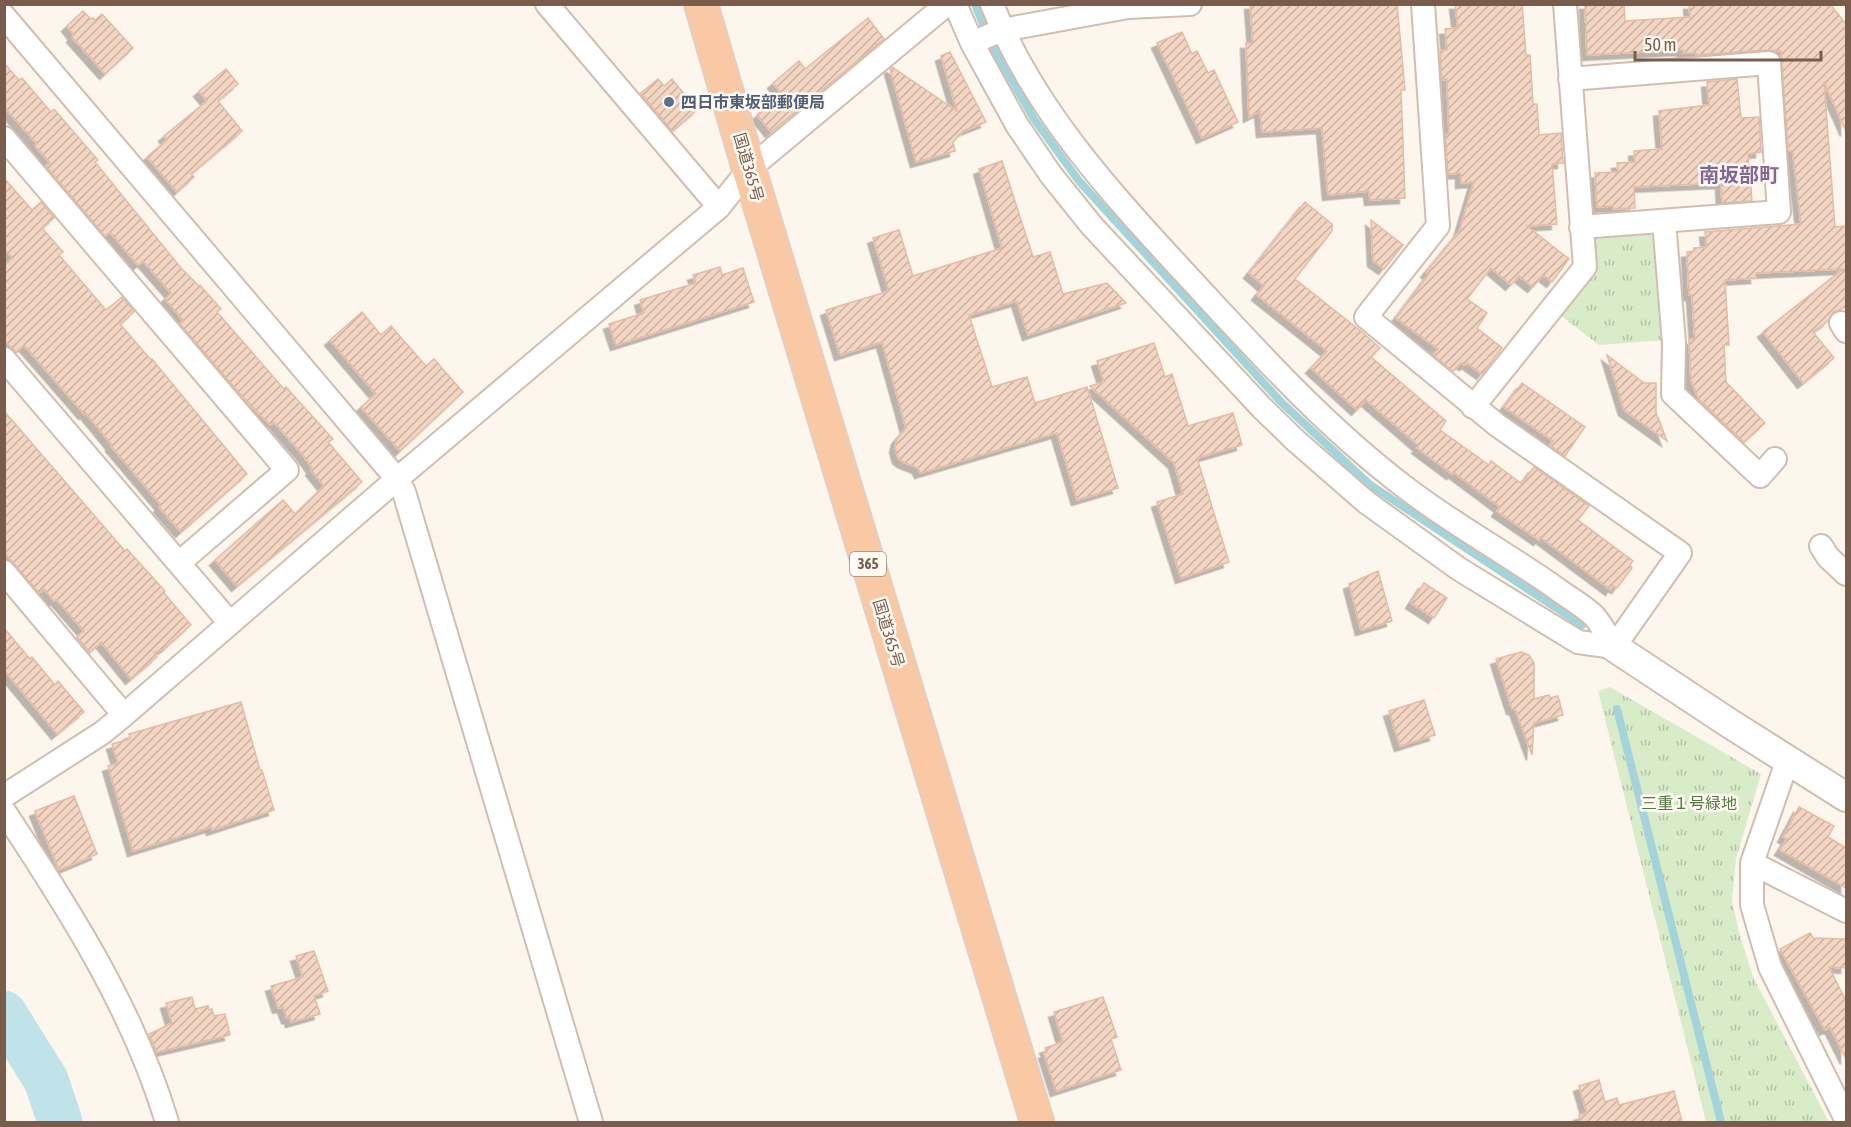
<svg xmlns="http://www.w3.org/2000/svg" width="1851" height="1127" font-family="'Asap Condensed','Noto Sans JP',sans-serif">
  <style>
    .park { fill: url(#park-tufts) }
    .lines { fill: none; stroke-linecap: round; stroke-linejoin: round }
    .stream { stroke: #a5d3da; stroke-width: 8 }
    .river { stroke: #bfe3e8; stroke-width: 45 }
    .building { fill: url(#building-hatch); stroke: #e6bba3; stroke-width: 1.5; filter: url(#shadow) }
    .minor-casing { stroke: #d1beb0; stroke-width: 26 }
    .tertiary-casing { stroke: #d1beb0; stroke-width: 32 }
    .trunk-casing { stroke: #dad1cd; stroke-width: 36 }
    .minor { stroke: #fff; stroke-width: 22 }
    .tertiary { stroke: #fff; stroke-width: 28 }
    .trunk { stroke: #f9c8a4; stroke-width: 33 }
    .service-dot { fill: #5c6f8a; stroke: #fffaf3; stroke-width: 2 }
    .labels { text-anchor: middle; stroke-width: 5; stroke-linejoin: round; paint-order: stroke }
    .shield { fill: #fffaf3; stroke: #a28b7f; stroke-width: 1.5 }
    .shield-label { font-size: 15px; font-weight: bold; fill: #7a5c4d }
    .service-label { font-size: 16px; font-weight: bold; fill: #4e5e75; stroke: #fffaf3; text-anchor: start }
    .street-label { font-size: 16px; fill: #7a5c4d; stroke: #fffaf3 }
    .park-label { font-size: 16px; fill: #537a41; stroke: #fffaf3 }
    .quarter-label { font-size: 20px; font-weight: bold; fill: #846695; stroke: #fffaf3 }
  </style>
  <defs>
    <pattern id="park-tufts" width="24" height="20" patternUnits="userSpaceOnUse" patternTransform="scale(1.5)"><rect width="24" height="20" fill="#d8ecc9"/><path d="M3 7l-1-3M5 7V3M7 7l1-3M15 17l-1-3M17 17v-4M19 17l1-3" fill="none" stroke="#b4c2a5"/></pattern>
    <pattern id="building-hatch" width="6" height="6" patternUnits="userSpaceOnUse" patternTransform="scale(1.5)"><rect width="6" height="6" fill="#f3d5c3"/><path d="M-1 1l2-2M0 6l6-6M5 7l2-2" fill="none" stroke="#cab0a1"/></pattern>
    <filter id="shadow"><feDropShadow dx="-5.5" dy="5.5" stdDeviation="0" flood-color="#0004"/></filter>
  </defs>
  <rect width="100%" height="100%" fill="#fdf6ec"/>
  <!-- park -->
  <path class="park" d="M1649,235L1656,236L1665,340L1599,345L1560,315L1596,269L1594,238Z
    M1610,687L1761,774L1736,859L1732,901L1739,932L1753,977L1829,1122H1706L1598,691Z"/>
  <g class="lines">
    <!-- stream -->
    <path class="stream" d="M975,4L990,42L1034,119L1079,181L1281,402L1369,484L1582,625
      M1617,709L1721,1122"/>
    <!-- river -->
    <path class="river" d="M4,1013L46,1080L60,1122"/>
  </g>
  <!-- building -->
  <path class="building" d="M1250,4H1397L1405,90H1401L1405,198L1370,200L1369,191L1328,195L1322,128L1262,132L1260,111L1249,117L1246,43H1253Z
    M1455,4H1522L1526,55H1530L1533,104H1537L1539,135L1561,133L1563,163L1552,164L1557,224L1527,226L1569,259L1552,282L1543,275L1533,287L1519,276L1511,285L1491,268L1467,299L1487,313L1477,328L1502,348L1482,374L1467,363L1465,365L1461,363L1453,371L1433,355L1438,349L1396,318L1429,274L1426,272L1459,232L1474,182L1461,183V173L1448,174L1445,135L1449,134L1447,79L1442,80L1440,50H1447L1445,29L1458,28Z
    M1585,4H1624L1625,21L1690,17L1689,4H1830L1846,24V131L1824,82L1835,227L1846,226V307L1833,312L1828,321L1813,332L1834,358L1803,383L1763,332L1843,269L1756,273V278L1725,280L1729,345H1724L1726,382L1765,423L1744,442L1706,406L1704,403L1699,400L1691,380L1689,339H1695L1692,295H1689L1687,252L1694,251V248L1707,247L1705,232L1801,224L1793,154L1792,151H1788L1781,51L1768,50L1696,55V53H1683V50L1587,55Z
    M83,11L91,19L93,18L95,20L102,14L133,48L105,74L72,37L74,35L67,26Z
    M868,18L884,39L771,132L757,115L782,94L773,83L799,61L805,69Z
    M1182,32L1192,54L1197,51L1208,73L1214,70L1238,122L1202,138L1157,43Z
    M950,52L986,122L963,131L953,142L955,151L916,162L890,69L892,67L957,111L941,56Z
    M4,63L19,80L22,78L51,112L54,109L98,160L95,162L181,268L199,286L200,285L221,309L217,312L284,389L286,387L333,439L328,442L362,482L237,586L215,560L283,500L295,514L324,486L311,470L313,469L302,454L274,422L270,425L241,395L180,324L184,321L165,299L171,293L143,261L138,265L110,232L105,236L46,166L50,163L35,146L37,144L4,107Z
    M226,69L238,84L218,101L242,131L191,174L194,177L177,192L147,157L167,140L164,136L207,101L199,91Z
    M658,79L664,86L672,79L697,110L672,131L641,93Z
    M1737,79L1741,118L1759,117L1761,152L1748,154L1752,201L1722,203L1721,183L1634,187L1635,208L1613,209V206L1597,207L1595,173L1618,172L1617,163L1635,162L1634,151L1662,149L1659,111L1709,105L1707,82Z
    M1002,161L1033,257L1050,252L1063,294L1107,283L1126,303L1028,335L1017,301L969,315L992,387L1027,377L1035,403L1087,387L1118,488L1077,500L1057,433L920,473L918,468L903,462L898,458L895,447L897,439L906,428L882,342L840,355L826,310L889,291L873,238L899,230L913,276L1002,248L979,169Z
    M4,178L32,210L41,202L54,218L42,228L63,252L59,255L106,310L122,297L134,312L120,324L151,360L152,359L247,474L181,532L159,507L161,505L111,446L112,445L85,412L84,414L24,345L16,352L4,340V265L13,258L4,249Z
    M1305,202L1332,224V231L1295,279L1362,332L1380,348L1371,357L1446,421L1440,430L1489,465L1491,461L1522,484L1534,467L1589,506L1578,520L1633,561L1630,565L1632,568L1617,588L1613,586L1611,590L1540,537L1539,540L1497,511L1500,507L1453,472L1452,474L1417,448L1419,446L1366,400L1357,410L1311,368L1327,351L1257,295L1264,286L1249,273Z
    M1371,220L1403,245L1384,269L1373,261Z
    M720,267L722,275L743,268L754,302L616,345L609,324L644,313L640,300L696,283L693,275Z
    M362,312L381,335L391,326L426,366L434,359L463,392L400,451L361,407L376,394L330,340Z
    M1154,343L1165,377L1172,374L1188,426L1233,413L1242,445L1197,458L1229,562L1181,578L1157,502L1183,494L1174,463L1090,386L1104,382L1097,361Z
    M1607,355L1644,383H1656V412L1667,441L1624,410Z
    M1522,383L1585,427L1565,456L1550,445L1553,441L1504,407Z
    M4,411L125,551L127,549L165,591L164,593L191,625L166,647L154,653L157,657L131,679L101,642L90,652L77,637L84,631L56,599L54,601L44,589L39,593L4,552Z
    M1378,571L1392,621L1361,630L1349,584Z
    M1424,583L1447,598L1434,618L1411,603Z
    M4,628L30,659L32,657L55,685L58,681L84,712L57,734L4,670Z
    M1521,652L1529,655L1534,663V699L1549,695L1550,698L1558,696L1563,715L1534,723L1532,755L1515,709H1512L1496,659Z
    M1424,700L1435,735L1400,746L1389,711Z
    M241,702L260,770H262L274,810L212,830L211,827L133,851L108,766L118,763L112,744L130,739L129,734Z
    M74,796L97,854L59,870L35,811Z
    M1799,807L1834,826L1828,837L1846,848V888L1780,850L1787,839L1783,837Z
    M1810,933L1813,938L1846,939V968L1829,967L1846,1001V1059L1830,1027L1825,1030L1780,949Z
    M314,951L328,991L314,996L320,1014L291,1022L290,1017L287,1018L283,1007L278,1008L271,986L303,977L296,956Z
    M192,997L195,1009L208,1006L209,1010L212,1009L214,1016L225,1014L230,1035L157,1052L149,1034L172,1023L166,1003Z
    M1103,997L1117,1037L1111,1039L1121,1070L1056,1091L1044,1053L1047,1052L1045,1048L1063,1042L1054,1012Z
    M1599,1080L1605,1102L1617,1098L1619,1105L1674,1091L1682,1122H1580L1579,1115L1587,1113L1579,1086Z"/>
  <g class="lines">
    <defs>
      <path id="minor" d="M547,4L719,207
        M955,4L972,43L1017,125L1051,175L1092,226L1263,409L1296,441L1366,502L1459,569L1578,642L1614,647
        M992,4C1036,117 1125,208 1206,296C1269,364 1332,432 1406,488C1454,525 1508,554 1557,589C1569,598 1584,606 1594,616C1602,625 1608,637 1614,647
        M1423,4L1438,226L1366,317L1497,425L1680,553L1614,647
        M4,16L397,479L404,492L591,1122
        M972,43L1002,30L1128,7L1190,4
        M1570,79L1769,63L1779,212L1581,227
        M4,138L287,470L179,563
        M1664,221L1674,343L1673,394L1760,476L1775,459
        M1841,323L1846,331
        M4,359L230,623
        M1473,407L1585,267L1565,4
        M1821,546L1828,557L1846,574
        M4,572L124,715
        M1788,759L1752,863V905L1770,967L1846,1119
        M4,796L102,733L124,715L397,479L719,207L749,169L947,4
        M4,811C69,909 133,1009 167,1122
        M1752,863L1846,911"/>
      <path id="tertiary" d="M1614,647L1729,723L1846,797"/>
      <path id="trunk" d="M701,4L749,169L1037,1122"/>
    </defs>
    <!-- minor casing -->
    <use href="#minor" class="minor-casing"/>
    <!-- tertiary casing -->
    <use href="#tertiary" class="tertiary-casing"/>
    <!-- trunk casing -->
    <use href="#trunk" class="trunk-casing"/>
    <!-- minor -->
    <use href="#minor" class="minor"/>
    <!-- tertiary -->
    <use href="#tertiary" class="tertiary"/>
    <!-- trunk -->
    <use href="#trunk" class="trunk"/>
  </g>
  <!-- markers -->
  <circle class="service-dot" cx="669" cy="102" r="6"/>
  <g class="labels">
    <!-- shield labels -->
    <rect class="shield" x="850" y="552" width="36" height="24" rx="4.5"/>
    <g class="shield-label">
      <text x="868" y="569">365</text>
    </g>
    <!-- service labels -->
    <g class="service-label">
      <text x="681" y="108">四日市東坂部郵便局</text>
    </g>
    <!-- street labels -->
    <g class="street-label">
      <text transform="translate(749 167) rotate(74)" y="6">国道365号</text>
      <text transform="translate(889 633) rotate(73)" y="6">国道365号</text>
    </g>
    <!-- park labels -->
    <g class="park-label">
      <text x="1689" y="809">三重１号緑地</text>
    </g>
    <!-- quarter labels -->
    <g class="quarter-label">
      <text x="1739" y="182">南坂部町</text>
    </g>
  </g>
  <!-- border -->
  <rect width="1851" height="1127" fill="none" stroke="#7a5c4d" stroke-width="12"/>
  <!-- scale -->
  <path d="M1635 51v9h186v-9" fill="none" stroke="#7a5c4d" stroke-width="3"/>
  <text x="1644" y="51" font-size="18" fill="#7a5c4d" stroke="#fffaf3" stroke-width="4.5" paint-order="stroke">50 m</text>
</svg>
